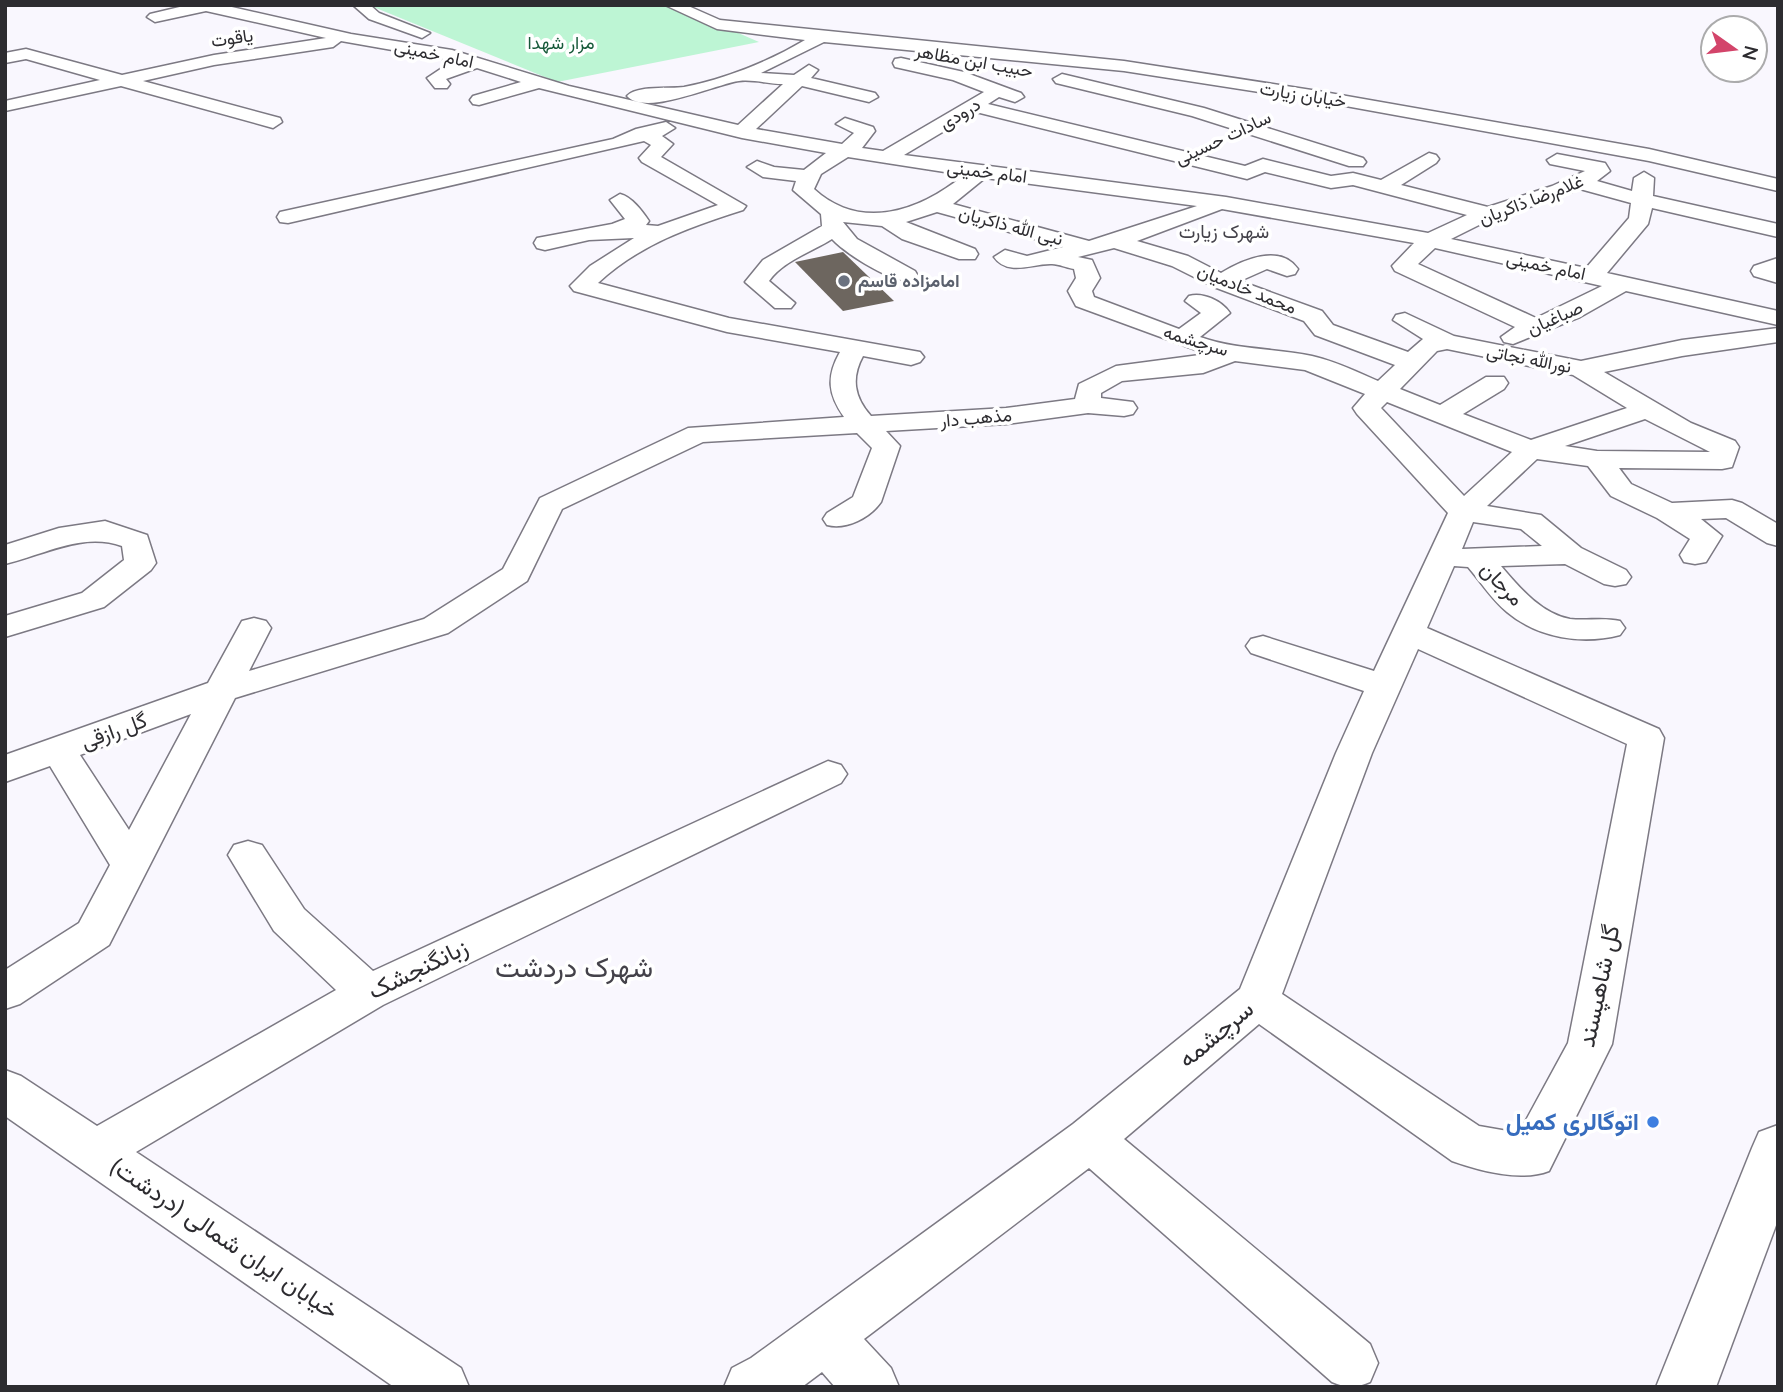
<svg xmlns="http://www.w3.org/2000/svg" width="1783" height="1392" font-family="'Nunito Sans',Vazirmatn,sans-serif">
  <style>
    .green { fill: #bdf5d4 }
    .building { fill: #6d665f }
    .lines { fill: none; stroke-linecap: round; stroke-linejoin: round }
    .minor-casing { stroke: #7c7983; stroke-width: 3 }
    .major-casing { stroke: #7c7983; stroke-width: 3 }
    .minor { fill: #fff; fill-rule: evenodd }
    .major { fill: #fff; fill-rule: evenodd }
    .worship-dot { fill: #6b7280; stroke: #fff; stroke-width: 2.5 }
    .shop-dot { fill: #3f7fe0; stroke: #fff; stroke-width: 2.5 }
    .labels { text-anchor: middle; stroke-width: 7; stroke-linejoin: round; paint-order: stroke }
    .far-street-label { font-size: 18px; fill: #2d2c30; stroke: #fff }
    .far-park-label { font-size: 18px; fill: #175a3a; stroke: #fff }
    .far-worship-label { font-size: 18px; font-weight: bold; fill: #5b616d; stroke: #fff; text-anchor: start }
    .far-neighbourhood-label { font-size: 19px; fill: #44424a; stroke: #fff }
    .street-label { font-size: 21px; fill: #2d2c30; stroke: #fff }
    .near-street-label { font-size: 24px; fill: #2d2c30; stroke: #fff }
    .near-shop-label { font-size: 24px; font-weight: bold; fill: #366cbe; stroke: #fff; text-anchor: end }
    .near-neighbourhood-label { font-size: 28px; fill: #44424a; stroke: #fff }
  </style>
  <rect width="100%" height="100%" fill="#f9f7fe"/>
  <!-- green -->
  <path class="green" d="M674,5L759,42L557,82L371,6Z"/>
  <!-- building -->
  <path class="building" d="M843,252L894,301L843,311L795,262Z"/>
  <g class="lines">
    <defs>
      <path id="minor" d="M188,5H223L351,34L452,50L569,86L738,125L783,84C770,84 752,79 739,81C716,84 646,117 627,96C637,85 670,89 684,87C725,79 770,61 805,40L717,29L665,5H686L720,20L1124,61L1318,91L1649,149L1778,179V191L1649,161L1318,101L1124,71L824,42L761,73L794,75L809,65L818,70L811,78L875,93L878,97L869,102L802,86L756,129L842,144L854,133L836,124L845,118L873,127L875,131L862,148L883,151L984,92L953,80L895,67L893,63L895,59L901,58L964,72L1021,93L1024,97L1015,102L999,97L988,104L1245,166L1263,159L1331,176L1353,173L1381,180L1429,153L1436,155L1439,159L1436,163L1401,185L1488,207L1552,186L1585,171L1550,164L1547,160L1557,154L1605,163L1610,171L1597,181L1632,191L1634,178L1644,172L1654,178L1653,196L1778,224V237L1652,208L1648,224L1607,273L1778,311V325L1626,291L1580,317L1513,344L1504,342L1501,337L1515,327L1395,271L1392,266L1414,243L1222,209L1137,241L1188,256L1221,273C1242,260 1280,243 1298,269L1295,274L1287,276L1267,269L1240,281L1322,311L1333,325L1408,352L1423,339L1393,320L1396,315L1405,313L1454,336L1581,361L1682,340L1778,328V342L1682,356L1604,372L1691,423L1735,441L1739,447L1732,467L1722,469L1619,468L1631,484L1672,503L1732,500L1742,503L1778,524V546L1767,543L1726,518L1701,519L1722,536L1706,562L1695,564L1684,562L1680,555L1690,539L1657,518L1611,496L1588,466L1537,459L1487,506L1541,515L1581,548L1626,570L1631,577L1626,584L1615,586L1604,584L1565,564L1501,566C1519,587 1541,614 1570,619C1587,621 1603,617 1620,621L1625,628L1620,635C1582,645 1538,638 1507,612C1492,600 1481,582 1468,567L1454,566L1427,628L1659,729L1664,738L1612,1044L1549,1171C1520,1182 1481,1171 1452,1161L1259,1024L1124,1139L1370,1344L1378,1363L1370,1382C1356,1388 1346,1388 1332,1382L1089,1168L864,1339L891,1368L899,1387H835L822,1372L802,1387H724L732,1368L751,1358L1073,1124L1240,989L1336,753L1364,691L1251,653L1246,646L1251,639L1263,636L1374,671L1448,513L1357,414L1353,408L1365,394L1305,370L1235,361L1203,373L1122,381L1101,393V398L1133,402L1137,408L1133,414L1124,416L1088,413L1006,424L886,431L900,446L881,502C870,518 846,530 827,525L823,519L827,513L853,497L872,448L857,433L703,442L562,509L527,581L448,633L235,698L109,945L20,1004L5,1009V970L79,923L110,865L50,766L5,782V755L208,683L242,621L254,618L266,621L271,628L249,671L424,619L503,569L540,498L688,428L844,417C828,394 826,377 840,352L727,332L574,291L570,286L590,266L634,238L589,240L545,250L537,248L534,243L537,238L612,224L625,219L610,200L620,194C632,197 642,211 649,221L646,225L658,226L718,205L642,162L639,158L651,145L644,141L288,223L280,222L277,217L280,212L613,139L636,129L666,122L675,128L662,136L673,144L661,157L746,206L743,210C692,226 638,245 598,283L729,318L920,352L924,357L920,362L911,365L863,356C851,378 854,397 871,416L1006,408L1075,399L1079,384L1116,366L1207,354L1076,306L1068,291L1076,278L1074,269C1067,268 1059,264 1052,264C1034,263 1008,277 994,257L1005,250L1027,256L1063,247L937,212L906,222L975,249L978,254L975,259H959L902,239L882,226L843,222L857,239L915,271L918,276L915,281C896,286 846,254 832,239C812,252 784,260 769,281L795,303L791,308H775L745,282L763,260L822,226L821,214L793,190L796,181L763,177L747,167L757,161L774,167L804,170L826,153L742,138L539,88L479,105L473,104L470,100L473,96L521,82L477,68L446,79L450,84L447,88H435L427,78L445,66L459,63L449,60L341,41L333,47L214,65L143,81L280,118L282,122L273,128L121,86L5,111V101L100,80L26,59L5,63V53L26,49L122,75L214,55L326,38L206,11L155,22L147,17L150,14ZM976,112L1247,179L1265,172L1331,188L1353,185L1467,215L1428,233L1226,197L904,155ZM848,157L964,175C920,211 861,232 814,189L821,174ZM985,178L1197,206L1089,241L953,204ZM1580,189L1631,203L1629,218L1586,268L1451,239L1479,225ZM1114,248L1172,266L1214,287L1304,321L1315,335L1395,365L1378,381C1357,372 1335,361 1312,356C1275,348 1236,350 1200,337L1230,313C1222,301 1203,292 1189,296L1185,301L1201,313L1179,329L1094,297L1092,291L1100,278L1092,260L1078,257ZM1435,248L1602,286L1536,318L1418,264ZM1447,349L1573,375L1627,408L1531,440L1463,414L1504,389L1508,383L1504,377H1486L1440,405L1400,389L1437,351ZM1387,402L1512,452L1464,496L1381,408ZM1645,419L1710,452L1597,451L1565,446ZM1473,522L1521,529L1542,546L1462,549ZM1418,649L1627,744L1568,1043L1519,1133L1479,1126L1282,994L1372,753ZM191,714L129,830L80,755Z
        M353,5H370L379,13L430,33L422,38L369,19Z
        M1062,74L1204,108L1363,158L1366,162L1363,166H1349L1192,116L1056,83L1053,79Z
        M1778,258V283L1754,276L1751,271L1754,266Z
        M105,521L147,535L156,563L151,570L104,607L5,637V616L82,593L124,560L122,546C82,532 44,555 5,564V545L59,528Z
        M828,761L841,765L847,774L841,783L383,1005L136,1152L461,1368L469,1387H394L5,1116V1070L21,1076L97,1126L336,990L274,931L228,855L234,845L248,841L262,845L304,909L373,971Z"/>
      <path id="major" d="M1778,1125V1220L1716,1387H1656L1752,1148L1759,1132Z"/>
    </defs>
    <!-- minor casing -->
    <use href="#minor" class="minor-casing"/>
    <!-- major casing -->
    <use href="#major" class="major-casing"/>
    <!-- minor -->
    <use href="#minor" class="minor"/>
    <!-- major -->
    <use href="#major" class="major"/>
  </g>
  <!-- markers -->
  <circle class="worship-dot" cx="844" cy="281" r="7"/>
  <circle class="shop-dot" cx="1653" cy="1122" r="7"/>
  <g class="labels">
    <!-- far-street labels -->
    <g class="far-street-label">
      <text transform="translate(232 38) rotate(-8)" y="6">یاقوت</text>
      <text transform="translate(434 54) rotate(12)" y="6">امام خمینی</text>
      <text transform="translate(974 61) rotate(10)" y="6">حبیب ابن مظاهر</text>
      <text transform="translate(1303 95) rotate(9)" y="6">خیابان زیارت</text>
      <text transform="translate(960 114) rotate(-31)" y="6">درودی</text>
      <text transform="translate(1223 138) rotate(-25)" y="6">سادات حسینی</text>
      <text transform="translate(987 172) rotate(7)" y="6">امام خمینی</text>
      <text transform="translate(1531 200) rotate(-21)" y="6">غلام‌رضا ذاکریان</text>
      <text transform="translate(1011 226) rotate(15)" y="6">نبی الله ذاکریان</text>
      <text transform="translate(1546 266) rotate(12)" y="6">امام خمینی</text>
      <text transform="translate(1247 289) rotate(22)" y="6">محمد خادمیان</text>
      <text transform="translate(1555 318) rotate(-24)" y="6">صباغیان</text>
      <text transform="translate(1196 341) rotate(17)" y="6">سرچشمه</text>
      <text transform="translate(1529 359) rotate(11)" y="6">نورالله نجاتی</text>
      <text transform="translate(976 418) rotate(-5)" y="6">مذهب دار</text>
    </g>
    <!-- far-park labels -->
    <g class="far-park-label">
      <text x="561" y="49">مزار شهدا</text>
    </g>
    <!-- far-worship labels -->
    <g class="far-worship-label">
      <text x="858" y="287">امامزاده قاسم</text>
    </g>
    <!-- far-neighbourhood labels -->
    <g class="far-neighbourhood-label">
      <text x="1224" y="238">شهرک زیارت</text>
    </g>
    <!-- street labels -->
    <g class="street-label">
      <text transform="translate(1502 584) rotate(46)" y="7">مرجان</text>
      <text transform="translate(114 731) rotate(-20)" y="7">گل رازقی</text>
    </g>
    <!-- near-street labels -->
    <g class="near-street-label">
      <text transform="translate(418 969) rotate(-26)" y="8">زبانگنجشک</text>
      <text transform="translate(1599 986) rotate(-78)" y="8">گل شاهپسند</text>
      <text transform="translate(1216 1034) rotate(-40)" y="8">سرچشمه</text>
      <text transform="translate(224 1238) rotate(34)" y="8">خیابان ایران شمالی (دردشت)</text>
    </g>
    <!-- near-shop labels -->
    <g class="near-shop-label">
      <text x="1639" y="1130">اتوگالری کمیل</text>
    </g>
    <!-- near-neighbourhood labels -->
    <g class="near-neighbourhood-label">
      <text x="574" y="977">شهرک دردشت</text>
    </g>
  </g>
  <!-- border -->
  <rect width="1783" height="1392" fill="none" stroke="#2d2c30" stroke-width="14"/>
  <!-- north arrow -->
  <g transform="translate(1734 49) rotate(104)"><circle r="33" fill="#ffffff" stroke="#ababac" stroke-width="2"/>
  <path d="M0-5L12 26L0 18L-12 26Z" fill="#d3446a"/>
  <text y="-10" font-size="19" font-weight="bold" text-anchor="middle" fill="#2d2c30">N</text>
  </g>
</svg>
